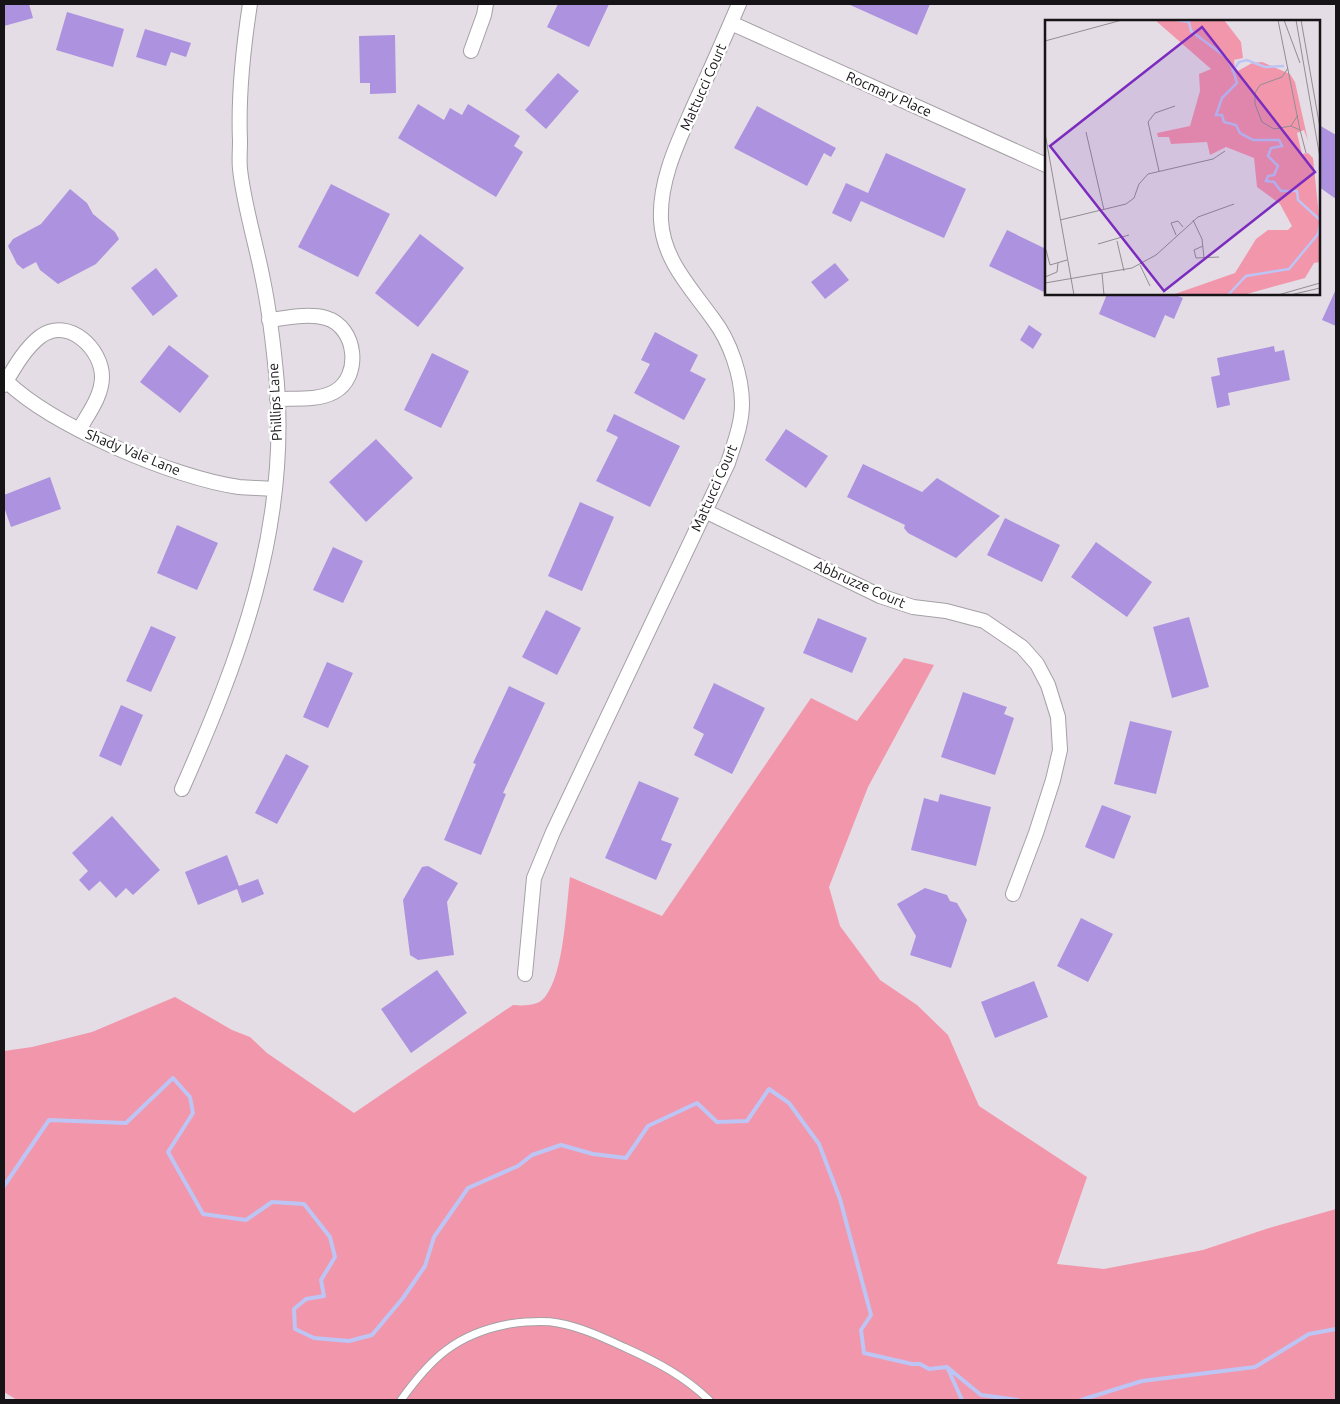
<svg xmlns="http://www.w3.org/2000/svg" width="1340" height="1404" font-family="Ubuntu,sans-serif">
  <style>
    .green { fill: #f296ab }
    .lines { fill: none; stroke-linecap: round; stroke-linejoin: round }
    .stream { stroke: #bdc5f5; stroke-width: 4 }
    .building { fill: #ad92df }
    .service-casing { stroke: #a5a0a6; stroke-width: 9 }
    .minor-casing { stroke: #a5a0a6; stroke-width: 16 }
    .service { stroke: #fff; stroke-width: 7 }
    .minor { stroke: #fff; stroke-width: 14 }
    .labels { text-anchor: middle; stroke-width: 5; stroke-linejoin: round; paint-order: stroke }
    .street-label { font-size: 14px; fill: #161416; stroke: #fff }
    .inset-river { fill: none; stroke: #bdc5f5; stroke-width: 2.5 }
    .inset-road { fill: none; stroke: #928d92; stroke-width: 1 }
    .view { fill: #7b2cbf; fill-opacity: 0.15; stroke: #7b2cbf; stroke-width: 2.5 }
    .inset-edge { fill: none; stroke: #161416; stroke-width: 2.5 }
  </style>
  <rect width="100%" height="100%" fill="#e4dde5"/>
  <!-- green -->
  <path class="green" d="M904,658L934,665L868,787L829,887L840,926L880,980L917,1005L948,1035L979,1106L1087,1177L1057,1264L1104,1269L1203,1250L1266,1229L1336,1209V1400H17L4,1392V1051L32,1047L92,1032L175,997L232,1030L250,1037L267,1053L354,1113L513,1005C524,1006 538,1006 545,997C564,973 566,909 570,877L662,916L811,698L857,721Z"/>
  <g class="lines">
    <!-- stream -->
    <path class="stream" d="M4,1186L49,1120L126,1123L173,1078L190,1097L193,1113L168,1152L203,1214L246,1220L272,1202L304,1204L330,1237L335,1257L321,1280L324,1296L306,1299L294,1309L295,1329L314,1338L349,1341L372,1335L403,1298L425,1266L434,1237L468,1188L518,1166L532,1155L561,1145L593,1154L626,1158L648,1126L697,1103L717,1122L747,1121L769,1089L789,1103L819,1144L840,1199L871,1315L861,1330L864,1353L912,1364H920L929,1369L947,1367L981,1395L1018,1400
      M948,1369L962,1400
      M1081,1400L1142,1381L1255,1367L1309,1334L1336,1329"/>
  </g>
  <!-- building -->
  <path class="building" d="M4,4H29L33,18L4,26Z
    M558,4H609L589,47L547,27Z
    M848,4H930L917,35Z
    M67,12L124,29L113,67L56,50Z
    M145,29L191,43L186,57L171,52L166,66L136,57Z
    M395,35L396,93L370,94V83H360L359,36Z
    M558,73L579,91L546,129L525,110Z
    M418,104L444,120L450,108L462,115L468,104L520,136L514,146L523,152L496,197L398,138Z
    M757,106L836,148L831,157L824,153L807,186L734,148Z
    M1319,125L1336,135V199L1319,187Z
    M886,153L966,189L944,238L861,201L851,222L832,213L846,183L868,193Z
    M331,184L390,214L358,277L298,247Z
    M70,189L87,203L93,214L115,232L119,239L96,264L58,284L40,270L36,262L23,269L17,264L8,246L13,239L41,224Z
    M1007,230L1046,249V293L989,266Z
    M420,234L464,268L418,327L375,293Z
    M835,263L849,280L825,299L811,282Z
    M156,268L178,296L153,316L131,288Z
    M1336,289V326L1322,320Z
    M1107,294H1173L1183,298L1174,319L1165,315L1155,338L1099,314Z
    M1029,325L1042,334L1033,349L1020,340Z
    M655,332L698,355L690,371L706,379L684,420L634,393L650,364L641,360Z
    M169,345L209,376L180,413L140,382Z
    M1274,346L1275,352L1284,350L1290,380L1228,393L1230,405L1217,408L1211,377L1220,375L1217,358Z
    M432,353L469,371L441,428L404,410Z
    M614,414L680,446L650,507L596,481L618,437L606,431Z
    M786,429L828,456L806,488L765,460Z
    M376,439L413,478L366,522L329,482Z
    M863,464L922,492L937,478L1000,516L956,558L908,533L904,528L905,525L847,497Z
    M50,477L61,509L11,527L4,507V495Z
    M580,502L614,517L582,591L548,576Z
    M1005,518L1060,545L1042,582L987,555Z
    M177,525L218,543L197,590L157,573Z
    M1096,542L1152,582L1127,617L1071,577Z
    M333,547L363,561L343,603L313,590Z
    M546,610L581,628L557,675L522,657Z
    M1189,617L1209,687L1172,698L1153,627Z
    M818,618L867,638L852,673L803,653Z
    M151,626L176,637L151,692L126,681Z
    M327,662L353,673L328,728L303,717Z
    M714,683L765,708L732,774L694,755L704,734L693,728Z
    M509,686L545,703L503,793L506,794L481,855L444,840L476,764L473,763Z
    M963,692L1007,707L1004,714L1014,718L995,775L941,757Z
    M121,705L143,715L121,766L99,756Z
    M1130,721L1172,731L1156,794L1114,784Z
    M286,754L309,766L277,824L255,813Z
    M639,781L679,798L661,840L672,844L656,880L605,858Z
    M940,794L991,807L976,866L911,850L924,798L938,802Z
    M1102,805L1131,816L1114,859L1085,847Z
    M112,816L160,870L133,895L126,888L116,898L100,881L89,891L79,880L88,871L72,853Z
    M227,855L239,886L258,879L264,894L242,903L237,889L198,905L185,872Z
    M428,866L458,883L447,902L454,955L418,960L410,955L403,900L422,867Z
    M925,888L947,895L950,901L957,903L967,920L951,968L910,955L916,936L897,904Z
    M1081,918L1113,934L1088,982L1057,966Z
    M437,970L467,1013L411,1053L381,1009Z
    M1034,981L1048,1017L995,1038L981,1002Z"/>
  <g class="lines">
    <defs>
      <path id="service" d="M401,1400C431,1358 456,1334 509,1324C524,1322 542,1320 558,1323C581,1327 604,1338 626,1348C657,1362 684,1376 709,1400"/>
      <path id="minor" d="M731,23L1046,165
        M471,51L484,15L486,4
        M269,320C286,318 308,313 326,318C357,327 362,377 334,392C317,401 295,398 277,399
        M6,381C53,426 174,478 239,487C251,488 262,488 273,489
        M4,385C14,368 25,348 41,336C69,317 102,349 102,377C102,396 88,414 79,430
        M705,511L880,596L913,607L946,611L984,621L1022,647L1037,664L1048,685L1058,717L1060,750L1053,780L1036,833L1013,894
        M182,789C240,658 288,531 277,384C274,350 270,314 263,280C256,243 244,206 240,169C239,160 240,150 240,141C238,94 243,49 250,4
        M525,974L534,878L553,832L728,463C734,444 742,424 742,404C742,376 730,341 713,319C691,288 663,260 661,220C659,178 680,138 696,101C711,69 725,36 739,4"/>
    </defs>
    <!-- service casing -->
    <use href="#service" class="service-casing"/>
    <!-- minor casing -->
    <use href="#minor" class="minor-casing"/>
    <!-- service -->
    <use href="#service" class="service"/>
    <!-- minor -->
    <use href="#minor" class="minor"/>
  </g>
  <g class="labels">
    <!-- street labels -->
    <g class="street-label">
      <text transform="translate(703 87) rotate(-66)" y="5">Mattucci Court</text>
      <text transform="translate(889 94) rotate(24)" y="5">Rocmary Place</text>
      <text transform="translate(275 402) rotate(-93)" y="5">Phillips Lane</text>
      <text transform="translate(133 452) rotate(22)" y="5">Shady Vale Lane</text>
      <text transform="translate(714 488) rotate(-66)" y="5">Mattucci Court</text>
      <text transform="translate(860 584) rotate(24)" y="5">Abbruzze Court</text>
    </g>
  </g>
  <!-- overview -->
  <g transform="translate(1045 20)">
    <rect width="275" height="275" fill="#e4dde5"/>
    <path d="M110,0H179L196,22L198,38L189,40L190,49L193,51L207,43L217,42L245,54L250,62L263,121L259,110L252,113L257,134L263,133L268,138L275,206V242L269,243L260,258L198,275H127L190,253L211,219L223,210H243L247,206L235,184L212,167L209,138L181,127L165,135L162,122L126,124L124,117H113L112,113L145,106L155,71L154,54L166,49Z" fill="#f296ab"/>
    <path class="inset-river" d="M131,0L144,2L146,11L181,37L187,47L192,63L177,78L171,95H177L179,102L191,105L195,113L208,120H234L237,126L226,128L223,136L233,146L229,155L223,156L221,161L229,162L236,171H252L253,180L275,200M187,52L194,42L202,40L220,47L239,46M183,275L201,256L244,249L273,214L275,204"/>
    <path class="inset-road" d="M233,0L255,110L246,106M239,0L255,43M251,0L275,138M256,0L275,108M0,21L77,0M243,48L237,57L215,65L210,73V84L217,102L229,109L246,106L253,95M255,110L261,133M41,112L59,190M0,113L29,275M114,151L103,102L110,93L130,86M15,200L81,184L89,178L94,164L103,154L168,139L180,131M148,200L157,219L159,238M131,215L126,203L133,201L138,207M72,221L79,251M53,224L84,215M158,226L149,230L151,238L174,237M1,230L5,245L22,240M95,245L105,266M57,253L59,275M0,257L12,252L13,243M0,263L87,248L111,235L153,197L189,184M233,275L275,263M245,275L275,268"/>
    <path class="view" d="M157,7L270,152L119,271L5,126Z"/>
    <rect width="275" height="275" class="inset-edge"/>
  </g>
  <!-- border -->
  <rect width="1340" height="1404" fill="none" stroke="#161416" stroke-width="10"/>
</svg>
